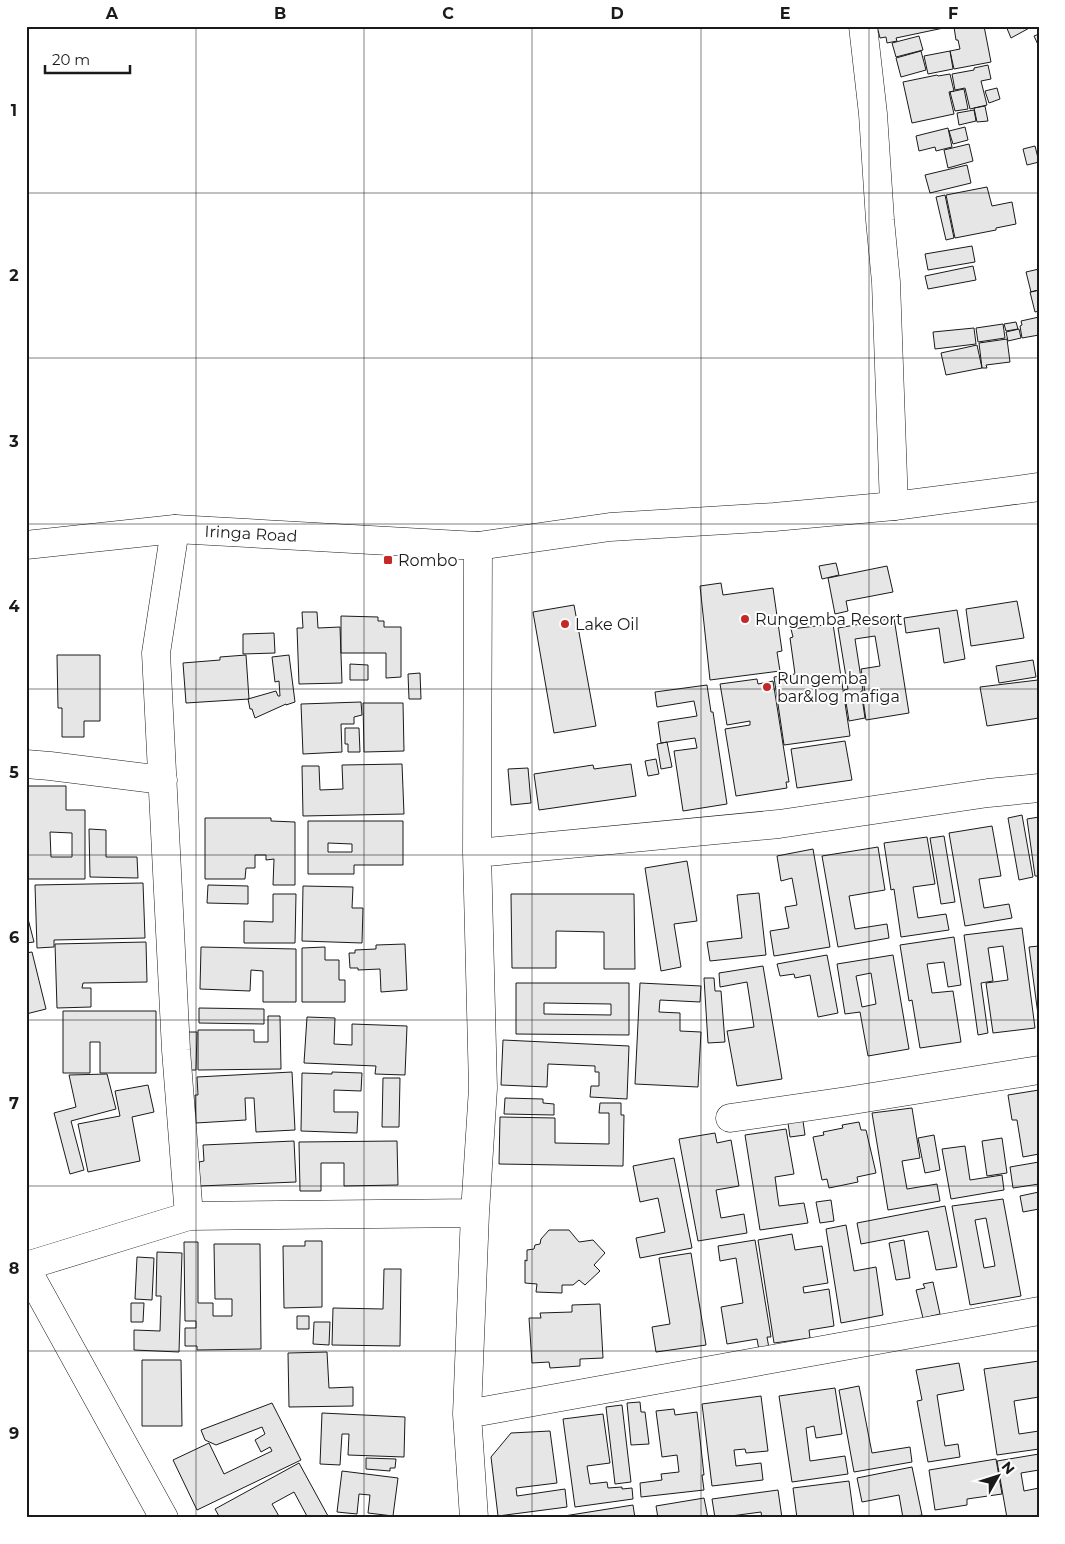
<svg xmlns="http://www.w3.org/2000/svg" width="1065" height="1544" font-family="Montserrat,sans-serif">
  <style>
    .building { fill: #e6e6e6; stroke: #1a1a1a; fill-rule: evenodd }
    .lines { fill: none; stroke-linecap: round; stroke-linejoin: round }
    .minor-casing { stroke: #1a1a1a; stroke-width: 29 }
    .highway-casing { stroke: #1a1a1a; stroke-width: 29 }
    .minor { stroke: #fff; stroke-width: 28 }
    .highway { stroke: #fff; stroke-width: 28 }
    .grid { fill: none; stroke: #1a1a1a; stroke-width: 1; stroke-opacity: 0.55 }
    .poi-dot { fill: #c62828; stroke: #fff; stroke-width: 2 }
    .labels { text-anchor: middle; stroke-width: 4; stroke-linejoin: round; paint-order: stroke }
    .street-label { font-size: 16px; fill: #1a1a1a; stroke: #fff }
    .poi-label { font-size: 16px; fill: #1a1a1a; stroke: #fff; text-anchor: start }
    .neatline { fill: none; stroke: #1a1a1a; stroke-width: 2 }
    .grid-label { font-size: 16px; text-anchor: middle; font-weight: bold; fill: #1a1a1a }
  </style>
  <rect width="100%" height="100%" fill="#fff"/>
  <!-- building -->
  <path class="building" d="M877,26H953L896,38L897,41L887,43L886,37L880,38Z
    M958,26H984L991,62L954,69L950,51L960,49L958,40H956L954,27Z
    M1006,26H1033L1011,38Z
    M1039,34V47L1034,36Z
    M919,36L923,50L896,57L892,43Z
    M921,51L926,70L901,77L896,58Z
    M950,51L953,69L928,74L924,56Z
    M988,65L991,79L981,81L987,105L970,109L965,88L955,90L952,74L974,70V68Z
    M950,74L954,91L949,92L954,114L912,123L903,82L937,75L938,76Z
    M997,88L1000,99L989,103L985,91Z
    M964,89L968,109L955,111L950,92Z
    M985,106L988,121L977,122L974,108Z
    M974,110L976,121L959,125L957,113Z
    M965,127L968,140L953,144L949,131Z
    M948,128L952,147L936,151L935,147L919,151L916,136Z
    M969,144L973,161L948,168L944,150Z
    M1035,146L1039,162L1027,165L1023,149Z
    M967,165L971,183L930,193L925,175Z
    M987,187L992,206L1012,202L1016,224L996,228V230L955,238L946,195Z
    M945,195L954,238L946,240L936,197Z
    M972,246L975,262L928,270L925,254Z
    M973,266L976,280L928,289L925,276Z
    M1039,269V290L1031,292L1026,272Z
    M1039,290V311L1035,312L1030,292Z
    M1039,317V335L1022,338L1020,326L1022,325L1021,321Z
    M1016,322L1018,329L1006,331L1004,324Z
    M1003,324L1005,338L978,342L976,328Z
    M974,328L976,344L935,349L933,332Z
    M1019,329L1021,338L1008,341L1006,332Z
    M1007,339L1010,362L986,365L987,368H982L979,343Z
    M977,345L982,368L946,375L941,353Z
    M836,563L839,575L822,579L819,566Z
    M887,566L893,592L846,601L848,611L835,614L828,578Z
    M721,583L723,595L773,588L782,651L777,652L780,671L710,680L700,586Z
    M1017,601L1024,638L971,646L966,609Z
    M574,605L596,726L554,733L533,612Z
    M957,610L965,659L944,663L939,628L906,633L904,618Z
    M302,612H317L318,628L340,627L342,683L299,684L297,628H303Z
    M341,616L378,617V621H384V627H401V677L386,678V653H341Z
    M894,618L909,713L866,720L862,692H865L861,669L880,666L875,636L855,639L863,691H861L865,718L849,721L844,690L848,689L838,628Z
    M833,624L850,736L784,745L774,677L795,674L790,638L793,637L791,629Z
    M274,633L275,653L243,654V634Z
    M57,655H100V721H84V737H62V708H58Z
    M246,655L249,699L186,703L183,663L220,660V657Z
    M289,655L295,702L286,705V704L255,718L252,709H250L248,699L276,691L278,696H280L279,681L275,682L272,657Z
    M1033,660L1036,677L999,683L996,666Z
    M350,664L368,665V680H350Z
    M420,673L421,699H409L408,674Z
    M757,679L758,684L773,681L789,782H786L787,788L736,796L725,729L750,725V721L727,725L720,684Z
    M1038,680L1039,718L987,726L980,687Z
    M707,685L711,712H713L727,804L683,811L674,751L697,748L695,738L661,743L658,722L697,716L694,701L657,707L655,692Z
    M361,702L362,715L354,717V724H341L342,752L303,754L301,704Z
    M363,703H403L404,751L364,752Z
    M345,728H359L360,752H348V744H345Z
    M845,741L852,780L797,788L791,749Z
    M667,742L672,767L661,769L657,744Z
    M656,759L659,774L648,776L645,761Z
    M402,764L404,814L303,816L302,766H319L320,790L343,789L342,765Z
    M631,764L636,796L539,810L534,774L593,765L594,769Z
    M528,768L531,803L511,805L508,769Z
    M26,786H66V810H85V879H27ZM50,832L72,833V857H51Z
    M1022,815L1033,877L1019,880L1008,818Z
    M1039,817V876H1035L1027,819Z
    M205,818H271V821L295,822V885H273L274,859L266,860V855H255V868H246L245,879H205Z
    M308,821H403V865H354V874H308ZM328,843L352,844V852H328Z
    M992,826L1001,876L979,879L984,908L1009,904L1012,918L965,926L949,833Z
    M89,829L106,830V857H137L138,878L90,877Z
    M944,836L955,902L941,904L930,838Z
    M927,837L935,884L913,887L918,918L946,914L949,930L901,937L894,889L891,890L884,843Z
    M878,847L885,890L849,896L855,929L887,924L889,938L838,947L822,856Z
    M813,849L830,947L774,956L770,931L789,928L785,907L797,905L792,878L781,881L777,856Z
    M687,861L697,921L674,924L681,967L661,971L645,868Z
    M143,883L145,938L54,940V947L37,948L35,885Z
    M208,885L248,886V904L207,903Z
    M303,886L353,887L352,908H363L362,943L302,941Z
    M759,893L766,955L710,961L707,942L742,938L737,895Z
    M273,894H296L295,943H244V921L273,922Z
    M511,894H634L635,969H604V932L556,931V968H512Z
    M26,911L34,942L26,943Z
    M1022,928L1035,1028L993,1033L986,983L1008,980L1003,946L988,948L993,981L981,983L988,1033L978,1035L964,935Z
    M954,937L961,985L948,987L944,962L927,964L932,993L953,991L961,1042L920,1048L912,1000L909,1001L900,945Z
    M146,942L147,982L83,983L82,988H91V1007L57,1008L55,944Z
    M405,944L407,990L381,992L380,969L358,970V968H350L349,953H355V950L376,949V945Z
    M1039,946V1022L1029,947Z
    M201,947L296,949V1002H263V971L251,970L250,991L200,989Z
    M325,947V960H339V980H345V1002H302V948Z
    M32,952L46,1009L26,1014V953Z
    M827,955L838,1013L818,1017L810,975L795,978L794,974L780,976L777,964Z
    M893,955L909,1049L868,1056L860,1012L845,1014L837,964ZM871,973L876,1004L862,1007L856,976Z
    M763,966L782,1079L737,1086L727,1031L754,1027L747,982L720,987L719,973Z
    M704,978H714L715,991H721L725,1042L708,1043Z
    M516,983H629V1035L516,1034ZM544,1003L611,1004V1015L544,1014Z
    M640,983L701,986L700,1002L660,1000L659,1012L680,1013V1031L701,1032L698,1087L635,1084Z
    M199,1008L264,1009V1024L199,1023Z
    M63,1011H156V1073H100V1042H90V1073H63Z
    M268,1016H280L281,1069L198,1070V1030H254V1042H268Z
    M307,1017L335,1018L334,1044L352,1045V1024L407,1026L405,1075L375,1074L376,1066L304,1063Z
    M185,1032H197L196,1070H185Z
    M503,1040L629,1046L627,1099L590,1097L591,1086H599V1072H595V1066L548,1064L547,1087L501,1085Z
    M292,1072L295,1130L256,1132L254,1098H245L246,1120L196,1123L195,1095H198L197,1077Z
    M332,1072L362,1073L361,1091L334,1090V1112H358L357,1133L301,1131L302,1073L332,1074Z
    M107,1074L116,1109L71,1121L84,1170L70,1174L54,1113L76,1107L69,1075Z
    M383,1078H400L399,1127H382Z
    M148,1085L154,1112L132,1117L140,1161L88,1172L78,1124L120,1116L115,1091Z
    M1039,1090V1154L1023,1157L1017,1120H1012L1008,1095Z
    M505,1098L543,1099V1103L554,1104V1115L504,1114Z
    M600,1103H621V1115H624L623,1166L499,1164L500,1117L555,1118V1143L609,1144V1113H599Z
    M912,1108L920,1158L902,1161L907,1189L937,1184L940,1201L888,1210L872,1113Z
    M802,1114L805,1135L790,1137L787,1116Z
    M859,1122L861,1130H866L876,1173L857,1177L858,1182L829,1188L827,1179L822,1180L813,1137L824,1135L823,1132L843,1128L842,1125Z
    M786,1129L794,1174L775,1177L779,1206L804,1203L808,1223L760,1230L745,1135Z
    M715,1133L717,1143L731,1140L739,1186L716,1190L721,1218L744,1214L747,1233L698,1241L679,1139Z
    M934,1135L940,1170L925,1173L918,1138Z
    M1002,1138L1007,1173L987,1176L982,1141Z
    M294,1141L296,1182L200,1186L199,1162L204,1161L203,1145Z
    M397,1141L398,1185L344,1186V1163H321V1191H300L299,1142Z
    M965,1146L970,1180L1002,1175L1004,1190L951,1199L942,1149Z
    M674,1158L692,1248L640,1258L636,1238L665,1232L658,1198L640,1202L633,1166Z
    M1039,1162V1184L1013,1188L1010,1167Z
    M1039,1192V1209L1023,1212L1020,1196Z
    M1003,1199L1021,1296L970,1305L952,1206ZM986,1218L995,1266L984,1268L975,1220Z
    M831,1200L834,1221L820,1223L816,1202Z
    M945,1206L957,1267L936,1270L928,1231L861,1244L857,1223Z
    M846,1225L854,1271L876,1267L883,1315L841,1323L826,1229Z
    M549,1230H569L579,1242L593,1240L605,1253L594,1265L600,1271L585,1285L579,1280L573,1285H562V1293L536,1292L537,1284L525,1283V1260L527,1261V1250L534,1249L535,1245L540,1244L541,1239Z
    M792,1234L795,1250L822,1246L828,1283L803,1287L804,1293L829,1289L834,1326L809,1330L810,1338L774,1343L758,1240Z
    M755,1240L771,1337H767L769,1348L759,1350L757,1339L727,1344L721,1307L743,1303L736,1258L720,1261L718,1246Z
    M904,1240L910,1278L896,1280L889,1243Z
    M305,1241H322V1307L284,1308L283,1246H305Z
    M184,1242H198V1303H213V1316H232V1299H215L214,1244H260L261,1349L197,1350V1346H185V1328H196V1321H185Z
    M157,1252L182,1253L179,1352L134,1350V1330L160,1331L161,1296H156Z
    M691,1253L706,1345L656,1352L652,1327L670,1324L659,1258Z
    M137,1257L154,1258L152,1300L135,1299Z
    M384,1269H401L400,1346L332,1345L333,1308L383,1309Z
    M933,1282L940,1314L923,1318L916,1290L925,1288L923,1284Z
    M131,1303H144L143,1322H131Z
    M600,1304L603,1358L580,1359V1366L550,1368L549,1362L532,1363L529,1318H541L540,1313L572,1312V1305Z
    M297,1316H309V1329H297Z
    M314,1322H330L329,1345L313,1344Z
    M327,1352L329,1388L353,1387V1406L289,1407L288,1353Z
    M142,1360H181L182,1426H142Z
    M1039,1361V1397L1014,1401L1019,1434L1039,1431V1449L997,1455L984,1369Z
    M959,1363L964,1390L937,1395L945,1446L958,1444L960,1457L928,1462L917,1401L922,1400L916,1370Z
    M859,1386L872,1453L910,1447L912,1462L854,1472L839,1390Z
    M835,1388L842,1434L816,1438L814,1426L806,1428L810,1461L845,1456L848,1474L792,1482L779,1396Z
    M761,1396L768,1451L746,1453L745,1449L734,1450L736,1466L761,1463L763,1480L712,1486L702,1404Z
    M640,1402L641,1412H645L649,1444L631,1445L627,1403Z
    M272,1403L301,1460L197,1510L173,1460L209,1443L224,1474L272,1451L270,1447L261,1452L255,1440L265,1434L262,1427L216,1445L205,1440L201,1430Z
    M622,1405L631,1482L615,1484L606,1407Z
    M674,1409L675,1415L697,1412L704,1475H702L704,1490L641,1497L640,1483L662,1480L661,1474L679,1472L677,1455L662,1457L656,1411Z
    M322,1413L405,1417L404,1457L348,1455L349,1434H342L340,1465L320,1464Z
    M603,1414L610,1463L587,1466L590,1484L607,1482L608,1488L622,1487V1489L632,1488L633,1499L575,1507L563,1419Z
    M550,1431L557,1483L516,1488L517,1496L565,1489L567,1507L498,1516L491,1457L511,1433Z
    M1039,1454V1470L1021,1473L1024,1491L1039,1488V1518H1007L997,1461Z
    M366,1458L396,1459L395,1468H390V1471L366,1469Z
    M996,1459L1002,1494L967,1499V1505L935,1510L929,1470Z
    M299,1463L328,1516L324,1518H308L294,1492L272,1504L280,1518H220L215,1509Z
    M912,1467L922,1515L903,1518L899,1495L862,1502L857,1478Z
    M342,1471L398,1478L393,1516L368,1513L370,1495L359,1494L357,1514L337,1512Z
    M849,1481L854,1518H797L793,1488Z
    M778,1490L782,1518H762L761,1512L731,1516V1518H715L712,1499Z
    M704,1498L708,1518H688L687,1516L675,1518H658L656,1506Z
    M633,1505L635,1518H564V1516Z"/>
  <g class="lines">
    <defs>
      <path id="minor" d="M863,26L873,114L880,220L886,282L894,506
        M175,529L156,653L176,1050L189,1216L475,1213
        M26,764L50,766L163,780
        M477,853L779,824L988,793L1039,788
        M730,1118L847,1101L1039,1070
        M26,1266L189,1216
        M26,1268L164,1518
        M467,1414L1039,1311
        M474,1518L467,1414L475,1213L483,1088L477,853L478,546"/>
      <g id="highway">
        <path id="s1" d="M26,545L175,529L478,546L610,527L774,517L894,506L1039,487"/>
      </g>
    </defs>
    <!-- minor casing -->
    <use href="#minor" class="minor-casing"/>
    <!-- highway casing -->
    <use href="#highway" class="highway-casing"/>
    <!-- minor -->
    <use href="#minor" class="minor"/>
    <!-- highway -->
    <use href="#highway" class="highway"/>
  </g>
  <!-- grid -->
  <path class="grid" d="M196,26V1518M364,26V1518M532,26V1518M701,26V1518M869,26V1518M26,193H1039M26,358H1039M26,524H1039M26,689H1039M26,855H1039M26,1020H1039M26,1186H1039M26,1351H1039"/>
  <!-- markers -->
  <g class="poi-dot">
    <rect x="383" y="555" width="10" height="10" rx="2.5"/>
    <circle cx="745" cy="619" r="5"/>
    <circle cx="565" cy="624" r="5"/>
    <circle cx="767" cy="687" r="5"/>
  </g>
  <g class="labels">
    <!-- street labels -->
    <g class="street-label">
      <text dy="6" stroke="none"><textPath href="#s1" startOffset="226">Iringa Road</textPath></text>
    </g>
    <!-- poi labels -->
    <g class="poi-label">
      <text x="398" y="566">Rombo</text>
      <text x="755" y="625">Rungemba Resort</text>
      <text x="575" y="630">Lake Oil</text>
      <text x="777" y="684">Rungemba<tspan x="777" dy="18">bar&amp;log mafiga</tspan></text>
    </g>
  </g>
  <!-- border -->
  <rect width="1065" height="1544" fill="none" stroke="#ffffff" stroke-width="55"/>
  <!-- north arrow -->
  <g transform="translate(998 1476) rotate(51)" stroke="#ffffff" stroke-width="4" paint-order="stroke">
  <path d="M0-4L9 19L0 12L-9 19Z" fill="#1a1a1a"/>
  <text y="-8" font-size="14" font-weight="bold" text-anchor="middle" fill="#1a1a1a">N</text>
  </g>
  <!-- scale -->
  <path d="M45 65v8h85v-8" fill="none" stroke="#1a1a1a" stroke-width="2.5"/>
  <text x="52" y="65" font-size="15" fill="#1a1a1a" stroke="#ffffff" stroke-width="4" paint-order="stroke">20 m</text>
  <rect x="28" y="28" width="1010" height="1488" class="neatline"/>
  <g class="grid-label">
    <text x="112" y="19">A</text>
    <text x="280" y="19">B</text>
    <text x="448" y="19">C</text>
    <text x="617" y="19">D</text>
    <text x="785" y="19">E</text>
    <text x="953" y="19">F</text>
    <text x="14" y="116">1</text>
    <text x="14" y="281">2</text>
    <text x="14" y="447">3</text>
    <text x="14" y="612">4</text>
    <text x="14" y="778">5</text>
    <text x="14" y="943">6</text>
    <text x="14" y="1109">7</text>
    <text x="14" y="1274">8</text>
    <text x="14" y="1439">9</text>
  </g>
</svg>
